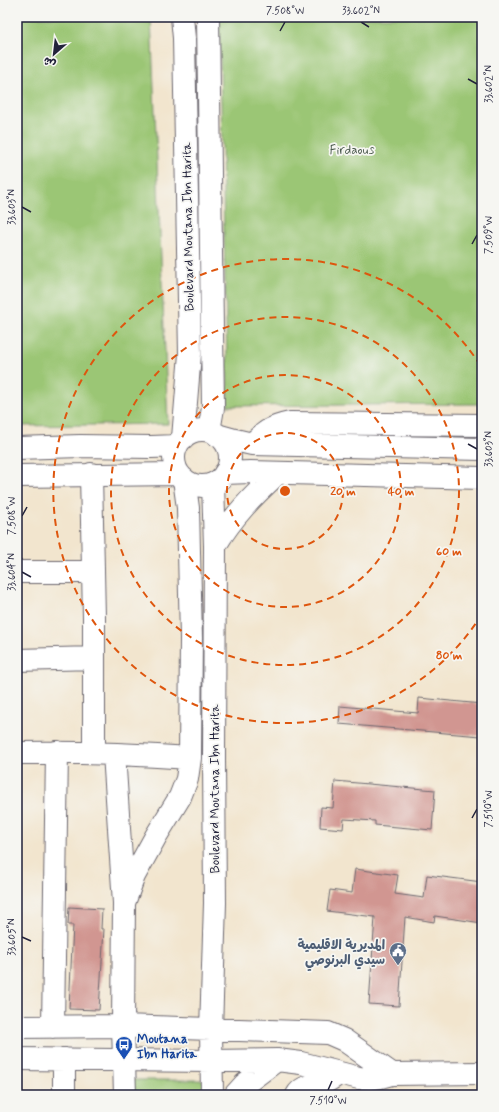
<svg xmlns="http://www.w3.org/2000/svg" width="499" height="1112" font-family="Mynerve,'Playpen Sans Arabic',sans-serif">
  <style>
    .green { fill: #9bc674; stroke: #5e7458 }
    .building { fill: #d19691 }
    .lines { fill: none; stroke-linecap: round; stroke-linejoin: round }
    .minor-casing { stroke: #6b666e; stroke-width: 24 }
    .minor { stroke: #fff; stroke-width: 22 }
    .ticks { fill: none; stroke: #22223b; stroke-width: 1.5 }
    .ring { fill: none; stroke: #de560e; stroke-width: 2; stroke-dasharray: 7 5 }
    .labels { text-anchor: middle; stroke-width: 3.5; stroke-linejoin: round; paint-order: stroke }
    .park-label { font-size: 13px; fill: #4c5b4f; stroke: #f6f6f2 }
    .street-label { font-size: 13px; fill: #22223b; stroke: #f6f6f2 }
    .service-label { font-size: 13px; font-weight: bold; fill: #4e5e75; stroke: #f6f6f2; text-anchor: end }
    .transit-label { font-size: 13px; font-weight: bold; fill: #164399; stroke: #f6f6f2; text-anchor: start }
    .centre { fill: #de560e; stroke: #f6f6f2; stroke-width: 2 }
    .ring-label { font-size: 12px; text-anchor: middle; font-weight: bold; fill: #de560e; stroke: #f6f6f2; stroke-width: 3.5; stroke-linejoin: round; paint-order: stroke }
    .neatline { fill: none; stroke: #22223b; stroke-width: 1.5 }
    .ticks-label { font-size: 10px; text-anchor: middle; fill: #22223b }
  </style>
  <rect width="100%" height="100%" fill="#f6f6f2"/>
  <filter id="ink" filterUnits="userSpaceOnUse"><feTurbulence type="fractalNoise" baseFrequency=".025" numOctaves="2"/><feDisplacementMap in="SourceGraphic" scale="8" xChannelSelector="R" yChannelSelector="G"/><feConvolveMatrix kernelMatrix="1 2 1 2 8 2 1 2 1" color-interpolation-filters="sRGB"/></filter>
  <filter id="wash" filterUnits="userSpaceOnUse"><feTurbulence type="fractalNoise" baseFrequency=".012" numOctaves="4" result="noise"/><feDisplacementMap in="SourceGraphic" scale="16" xChannelSelector="R" yChannelSelector="G"/><feGaussianBlur stdDeviation="0.9" result="paint"/><feColorMatrix in="noise" values="0 0 0 0 0 0 0 0 0 0 0 0 0 0 0 0 0 1.4 0 .05"/><feComposite in="paint" operator="in"/></filter>
  <g filter="url(#wash)">
    <rect width="100%" height="100%" fill="#f2e5ce"/>
    <!-- green -->
    <path class="green" d="M17,17H151L168,424L17,426Z
      M219,17H482V404L228,406Z
      M125,1080H211V1095H125Z"/>
    <g id="blocks">
      <!-- building -->
      <path class="building" d="M419,698L482,704L481,736L339,724L340,706L418,713Z
        M335,781L435,790L432,830L375,825V821L344,819L343,829L320,827L321,807L333,808Z
        M355,869L398,875L395,894L424,898L427,875L482,882V923L435,916L434,922L405,917L399,1006L369,1004L375,917L327,911L330,890L352,893Z
        M69,907L102,909L101,929H104L99,1010L69,1009L73,925H68Z"/>
    </g>
  </g>
  <g filter="url(#ink)">
    <use href="#blocks" fill-opacity="0" stroke="#6b666e" stroke-width="1"/>
    <g class="lines">
      <defs>
        <path id="minor" d="M182,17L184,38L190,354L183,438
          M208,17L213,408L209,431
          M174 458a28 28 0 1 1 56 0a28 28 0 1 1-56 0Z
          M217,435L235,440L252,444L482,449
          M252,444C266,431 271,427 290,423L482,425
          M17,448L80,446L151,447L177,446
          M225,473L250,472L482,478
          M91,474L94,618V753
          M17,476L179,474
          M215,546C233,516 253,496 278,473
          M17,572H93
          M17,660L94,658
          M17,753C75,752 133,754 190,758
          M114,754L124,903L123,1026L125,1095
          M124,903L134,876L156,836L180,797L187,779L190,758L191,638L188,508L184,479
          M17,1027L123,1026L328,1033L344,1040L392,1074
          M53,1027L57,752
          M17,1059L212,1061L277,1060L301,1063L359,1078L370,1079L381,1077L392,1074L482,1073
          M64,1095V1059
          M212,1095L211,1030L215,903L214,757L215,546L213,484
          M235,1095L245,1084L277,1060
          M297,1095C303,1084 315,1087 325,1082C330,1080 335,1077 339,1073"/>
      </defs>
      <!-- minor casing -->
      <use href="#minor" class="minor-casing"/>
      <!-- minor -->
      <use href="#minor" class="minor"/>
    </g>
  </g>
  <!-- ticks -->
  <path class="ticks" d="M361,22L369,27M280,31L285,22M468,79L477,84M22,207L31,212M472,244L477,235M468,444L477,449M22,516L27,507M22,572L31,577M472,818L477,809M22,937L31,941M328,1090L332,1081"/>
  <!-- distance rings -->
  <g class="ring">
    <circle cx="285" cy="491" r="58"/>
    <circle cx="285" cy="491" r="116"/>
    <circle cx="285" cy="491" r="174"/>
    <path d="M482 614A232 232 0 1 1 482 368"/>
  </g>
  <!-- icons -->
  <defs>
    <symbol id="civic-pin" viewBox="-11 -11 22 30"><path d="M0 17L-7.5 6A9.5 9.5 0 1 1 7.5 6Z" fill="#5c6f8a" stroke="#f6f6f2"/><path d="M-.6-6.5H3V-4.5H.6V-3L4-1V1h2V6H-6V1h2V-1L-.6-3ZM-1.2 2.5V6h2.4V2.5Z" fill="#fff"/></symbol>
    <symbol id="bus-pin" viewBox="-11 -11 22 30"><path d="M0 17L-7.5 6A9.5 9.5 0 1 1 7.5 6Z" fill="#1a4fb4" stroke="#f6f6f2"/><path d="M-5-6H5V4H4V6H2V4H-2V6H-4V4H-5ZM-3.5-4V0h7V-4ZM-3.5 1.2v1.5H-2V1.2ZM2 1.2v1.5H3.5V1.2Z" fill="#fff"/></symbol>
  </defs>
  <g fill-rule="evenodd">
    <use href="#civic-pin" x="388" y="941" width="20" height="27"/>
    <use href="#bus-pin" x="114" y="1035" width="20" height="27"/>
  </g>
  <g class="labels">
    <!-- park labels -->
    <g class="park-label">
      <text x="352" y="154">Firdaous</text>
    </g>
    <!-- street labels -->
    <g class="street-label">
      <text transform="translate(187 227) rotate(-91)" y="5">Boulevard Moutana Ibn Harita</text>
      <text transform="translate(214 789) rotate(-90)" y="5">Boulevard Moutana Ibn Harita</text>
    </g>
    <!-- service labels -->
    <g class="service-label">
      <text x="385" y="949">المديرية الاقليمية<tspan x="385" dy="15">سيدي البرنوصي</tspan></text>
    </g>
    <!-- transit labels -->
    <g class="transit-label">
      <text x="137" y="1043">Moutana<tspan x="137" dy="15">Ibn Harita</tspan></text>
    </g>
  </g>
  <circle cx="285" cy="491" r="6" class="centre"/>
  <g class="ring-label">
    <text x="343" y="495">20 m</text>
    <text x="401" y="495">40 m</text>
    <text x="449" y="555">60 m</text>
    <text x="449" y="659">80 m</text>
  </g>
  <!-- margin -->
  <rect width="499" height="1112" fill="none" stroke="#f6f6f2" stroke-width="44"/>
  <!-- north arrow -->
  <g transform="translate(54 54) rotate(208)" stroke="#f6f6f2" stroke-width="3" paint-order="stroke">
  <path d="M0-3L7 15L0 10L-7 15Z" fill="#22223b"/>
  <text y="-6" font-size="11" font-weight="bold" text-anchor="middle" fill="#22223b">ش</text>
  </g>
  <rect x="22" y="22" width="455" height="1068" class="neatline"/>
  <g class="ticks-label">
    <text x="285" y="14">7.508°W</text>
    <text x="361" y="14">33.602°N</text>
    <text transform="translate(488 84) rotate(-90)" y="4">33.602°N</text>
    <text transform="translate(11 207) rotate(-90)" y="4">33.603°N</text>
    <text transform="translate(488 235) rotate(-90)" y="4">7.509°W</text>
    <text transform="translate(488 449) rotate(-90)" y="4">33.603°N</text>
    <text transform="translate(11 516) rotate(-90)" y="4">7.508°W</text>
    <text transform="translate(11 572) rotate(-90)" y="4">33.604°N</text>
    <text transform="translate(488 809) rotate(-90)" y="4">7.510°W</text>
    <text transform="translate(11 937) rotate(-90)" y="4">33.605°N</text>
    <text x="328" y="1104">7.510°W</text>
  </g>
</svg>
